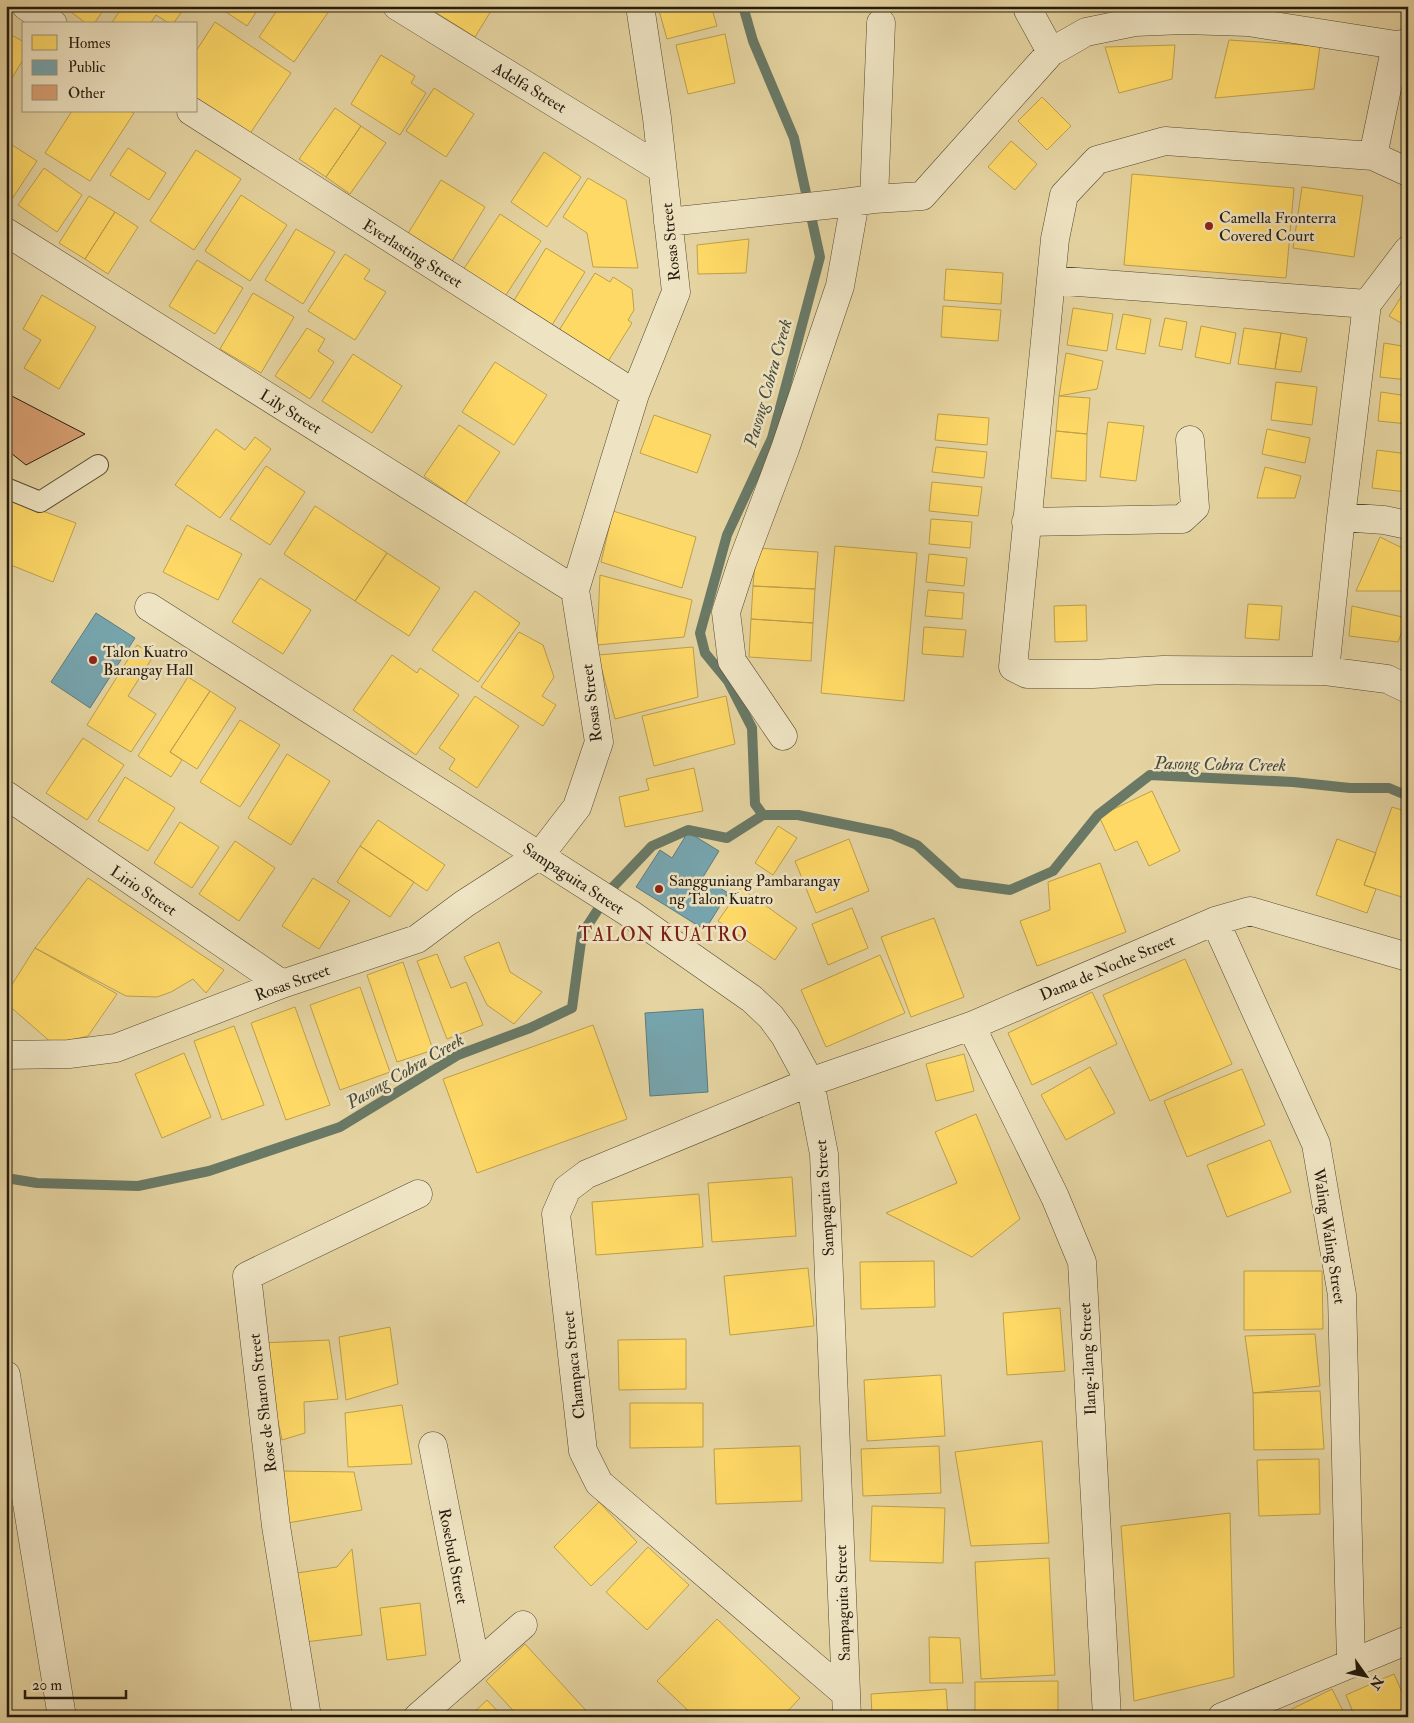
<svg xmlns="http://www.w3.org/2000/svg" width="1414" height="1723" font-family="'IM FELL Double Pica',serif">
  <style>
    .homes { fill: #ffd966; stroke: #bea04b }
    .public { fill: #76a5af; stroke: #5e7b7e }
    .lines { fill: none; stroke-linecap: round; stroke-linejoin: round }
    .stream { stroke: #697966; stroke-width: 10 }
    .building { fill: #daa073; stroke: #251a0d }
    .service-casing { stroke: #554832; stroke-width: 22 }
    .minor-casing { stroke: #554832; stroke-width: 29 }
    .service { stroke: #eee3c2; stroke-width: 20 }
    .minor { stroke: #eee3c2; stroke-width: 28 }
    .poi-dot { fill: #8f2418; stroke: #eee3c2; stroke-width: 2 }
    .labels { text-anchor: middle; stroke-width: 5; stroke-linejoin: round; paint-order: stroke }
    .street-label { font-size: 16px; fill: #251a0d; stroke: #eee3c2 }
    .poi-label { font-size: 16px; fill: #251a0d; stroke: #eee3c2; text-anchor: start }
    .water-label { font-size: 18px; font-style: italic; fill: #474a39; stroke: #eee3c2 }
    .quarter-label { font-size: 19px; letter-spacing: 1px; fill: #7a1f14; stroke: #eee3c2 }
  </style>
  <rect width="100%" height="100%" fill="#e5d4a1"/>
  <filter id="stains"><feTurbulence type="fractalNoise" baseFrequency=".004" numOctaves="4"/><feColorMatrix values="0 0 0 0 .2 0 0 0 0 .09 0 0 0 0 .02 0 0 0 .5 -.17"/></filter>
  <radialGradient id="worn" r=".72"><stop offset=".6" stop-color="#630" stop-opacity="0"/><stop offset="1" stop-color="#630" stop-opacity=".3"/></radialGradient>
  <!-- homes -->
  <path class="homes" d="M63,6H106L94,24H87Z
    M123,6H184L185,7L173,24H170L156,15L150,24H111Z
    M229,6H260L247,26L226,12Z
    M280,6H322L329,11L294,62L259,37Z
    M435,6H494L475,37L432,10Z
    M711,6L717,26L667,39L658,7Z
    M215,22L291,73L249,135L196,100V51Z
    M8,33L24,42V58L6,88V36Z
    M725,34L735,83L688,94L676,45Z
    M1229,40L1320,46L1314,89L1215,98Z
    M1175,45L1172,79L1119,93L1105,47Z
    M381,55L415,76L411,83L426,93L400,135L351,104Z
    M434,88L474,114L446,157L406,131Z
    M1042,97L1071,126L1047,150L1018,121Z
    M335,108L361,126L326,177L299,159Z
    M72,111H130L134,113L90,181L45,153Z
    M361,126L386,143L350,194L326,177Z
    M6,141L37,161L6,208Z
    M1011,141L1037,164L1015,190L988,167Z
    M128,148L166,173L149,200L110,175Z
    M196,150L241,179L194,250L150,221Z
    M544,152L581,177L547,227L511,202Z
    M44,168L82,195L57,232L18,205Z
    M1132,174L1294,188L1286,278L1124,265Z
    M588,178L626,200L638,268L593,267L587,233L563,217Z
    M441,180L485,207L451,263L407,235Z
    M1302,187L1363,196L1354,257L1293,248Z
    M241,195L287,225L250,281L205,251Z
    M89,196L115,212L85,259L59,243Z
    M115,212L138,227L108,274L85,259Z
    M500,214L541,241L504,298L463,270Z
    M296,229L335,252L303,304L265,280Z
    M749,239L746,273L698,274L697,245Z
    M546,248L585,272L552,325L513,302Z
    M345,254L370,270L364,279L386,292L355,340L308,311Z
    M197,260L243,288L215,334L169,306Z
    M946,269L1003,273L1001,304L944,300Z
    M595,273L610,282L613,277L632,289L634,310L628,320L632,323L607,363L558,332Z
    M1408,286V327L1389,316Z
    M253,293L294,317L261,373L220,349Z
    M42,295L96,327L59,389L24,368L41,340L23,329Z
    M943,306L1001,310L998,341L941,337Z
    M1073,308L1113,314L1107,351L1067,345Z
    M1123,314L1151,319L1145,354L1116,349Z
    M1165,318L1187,322L1182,350L1159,346Z
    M1201,326L1236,333L1230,364L1195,357Z
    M307,328L325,339L318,351L334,362L310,399L275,376Z
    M1244,328L1281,333L1275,369L1238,364Z
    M1281,333L1307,338L1301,372L1275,369Z
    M1384,343L1408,347V380L1380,377Z
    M1066,353L1103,361L1097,389L1059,396Z
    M353,354L402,386L372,433L322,401Z
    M495,362L547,395L514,445L462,412Z
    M1276,382L1317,387L1312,425L1271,420Z
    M1381,392L1408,396V424L1378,421Z
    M1059,396L1090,398L1087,434L1056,431Z
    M938,414L989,418L987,445L935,440Z
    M654,415L711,435L697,473L640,453Z
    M1108,422L1144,426L1136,481L1100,477Z
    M459,425L500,452L465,504L424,476Z
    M216,429L245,450L255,437L271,449L220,518L175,485Z
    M1267,429L1310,438L1305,463L1262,454Z
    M1056,431L1087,434L1086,481L1051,478Z
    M936,447L987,452L984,478L932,472Z
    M1377,450L1408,454L1407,492L1372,488Z
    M266,466L305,492L270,545L230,519Z
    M1265,467L1301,476L1295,498H1257Z
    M932,482L982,487L978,516L929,511Z
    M6,498L76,523L53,582L6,563Z
    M315,506L387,553L355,601L284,554Z
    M613,511L696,537L682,588L601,562Z
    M931,519L972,522L970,548L929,544Z
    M187,525L242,554L218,600L163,572Z
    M1380,537L1408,551V576L1402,591H1356Z
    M835,546L917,553L904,701L821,693Z
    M756,548L818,552L815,589L753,586Z
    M387,553L440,588L409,636L355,601Z
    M929,554L967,558L964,586L926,582Z
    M600,575L692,600L684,637L597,645Z
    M260,578L311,610L283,654L232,622Z
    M753,586L815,589L813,623L751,619Z
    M928,590L964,593L962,619L925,616Z
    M475,591L520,623L478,682L432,650Z
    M1248,604L1282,606L1279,640L1245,638Z
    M1086,605L1087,641L1055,642L1054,606Z
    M1352,606L1407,618L1398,642L1349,636Z
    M751,619L813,623L811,661L749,657Z
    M924,627L966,630L963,657L922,654Z
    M519,632L543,645L554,677L542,696L556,705L543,726L481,687Z
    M137,645L154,655L128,696L156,714L131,752L87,725Z
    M693,647L698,697L615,719L598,655Z
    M392,655L417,673L420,668L459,695L416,755L353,710Z
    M188,677L210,691L170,752L182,760L171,777L138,756Z
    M210,691L236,708L197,769L170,752Z
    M475,696L519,726L477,788L449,769L455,759L439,748Z
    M726,696L735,744L654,766L642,716Z
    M240,720L280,745L240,807L200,782Z
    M83,738L124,765L87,820L46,793Z
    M287,754L330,781L291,845L248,818Z
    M694,768L703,811L625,827L619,797L649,790L646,779Z
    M125,777L175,808L148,851L98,821Z
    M1152,791L1180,851L1149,866L1137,841L1115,851L1099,816Z
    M1392,807L1408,812V899L1364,885Z
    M378,820L445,865L427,891L360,846Z
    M180,822L219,847L192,888L154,863Z
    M778,826L797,838L773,875L755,863Z
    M849,839L869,891L816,913L795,861Z
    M1337,839L1376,853L1364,885L1376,889L1367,913L1316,895Z
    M235,841L275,868L239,921L199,894Z
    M360,846L414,882L390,917L337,882Z
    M1100,863L1126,932L1037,966L1020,921L1050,910L1048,882Z
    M88,878L224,970L206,993L193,979L171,992L157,997L126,996L35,948Z
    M313,878L350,901L319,949L282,926Z
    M741,888L797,928L775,960L718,921Z
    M852,908L868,948L828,965L812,924Z
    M934,918L964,997L911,1017L881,937Z
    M499,942L510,972L542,992L514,1024L487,1005L464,957Z
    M35,948L117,994L88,1036L53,1044L6,1003V994Z
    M437,954L451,988L466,982L483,1025L447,1039L417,961Z
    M880,955L905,1013L826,1047L801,990Z
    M1185,959L1232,1064L1150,1101L1103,995Z
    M403,962L433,1050L397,1062L367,975Z
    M360,987L390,1072L340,1090L310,1005Z
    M1092,992L1117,1044L1032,1085L1008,1033Z
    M295,1007L330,1105L286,1120L251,1023Z
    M593,1025L627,1119L477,1173L443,1079Z
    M234,1026L264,1105L222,1120L194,1041Z
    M184,1053L211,1117L162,1138L135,1074Z
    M964,1054L974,1091L936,1101L926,1064Z
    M1090,1067L1115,1113L1066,1140L1041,1095Z
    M1242,1069L1265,1125L1187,1157L1164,1101Z
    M976,1114L1020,1219L972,1257L886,1213L957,1183L935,1132Z
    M1270,1140L1291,1192L1227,1217L1207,1165Z
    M792,1177L796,1236L712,1242L708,1183Z
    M699,1194L703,1247L596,1255L592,1202Z
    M934,1261L935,1307L861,1309L860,1262Z
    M808,1268L814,1326L730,1335L724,1276Z
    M1244,1271H1322L1323,1329L1244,1330Z
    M1060,1308L1065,1371L1007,1375L1003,1313Z
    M390,1327L398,1384L346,1400L339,1337Z
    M1315,1334L1320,1386L1253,1393L1245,1336Z
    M686,1339V1389L619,1390L618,1340Z
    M329,1340L338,1399L304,1402L305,1433L282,1440L261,1343Z
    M941,1375L945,1436L867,1441L864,1380Z
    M1320,1391L1324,1449L1254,1450L1253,1393Z
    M630,1403H703V1447L630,1448Z
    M402,1405L412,1464L348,1467L345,1413Z
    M1042,1441L1049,1543L971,1546L955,1452Z
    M800,1446L802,1501L716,1504L714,1449Z
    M939,1446L941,1493L863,1496L861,1449Z
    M1319,1459L1320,1514L1259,1516L1257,1460Z
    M282,1471L354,1472L362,1510L282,1524Z
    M599,1502L637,1542L591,1586L554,1547Z
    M872,1506L945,1508L943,1563L870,1561Z
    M1230,1513L1234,1677L1134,1701L1121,1526Z
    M648,1547L689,1585L647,1630L606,1592Z
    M352,1549L362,1635L305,1642L297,1573L337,1567Z
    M1049,1558L1055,1675L981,1679L975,1562Z
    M420,1603L426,1655L387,1660L380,1608Z
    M717,1619L800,1698L782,1717H695L657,1681Z
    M929,1637L960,1638L963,1683H930Z
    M525,1644L592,1717H519L486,1681Z
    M1394,1674L1408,1706V1717H1355L1346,1695Z
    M1058,1681V1717H975V1682Z
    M946,1689L948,1717H872L871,1694Z
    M1332,1689L1346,1717H1276Z
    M487,1700L503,1717H469Z"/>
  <!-- public -->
  <path class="public" d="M96,613L135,638L90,708L51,682Z
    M688,832L719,851L703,877L728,893L705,930L636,887L660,850L672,858Z
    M703,1009L708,1092L650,1096L645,1013Z"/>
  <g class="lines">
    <!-- stream -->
    <path class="stream" d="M743,6L753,41L794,138L820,257L772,438L727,535L700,633L705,653L728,681L752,728L755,804L763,815
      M6,1178L37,1183L138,1186L209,1171L340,1127L458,1055L530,1028L572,1008L582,934L612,888L652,846L688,830L727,838L763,815H798L891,834L917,845L959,883L1010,890L1053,871L1098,815L1150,775L1293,782L1350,788H1389L1408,796"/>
  </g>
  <!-- building -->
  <path class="building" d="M6,393L85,434L26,465L6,449Z"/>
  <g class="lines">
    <defs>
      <path id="service" d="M6,488L40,502L98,465"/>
      <path id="minor" d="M26,6L53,24
        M397,6L662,169
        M1028,6V10L1051,52
        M191,111L635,394
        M1373,156L1396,45
        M1408,172L1373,156L1165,141L1097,160L1064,195L1055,239L1013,667L1027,674H1093L1163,670L1325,671L1387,679L1408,689
        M874,199L881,23
        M668,222L835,204L874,199L922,196L1051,52L1086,32L1135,22L1183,20L1248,22L1396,45L1408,43
        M6,232L575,590
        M1051,280L1367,304
        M1341,517L1384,520L1408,525
        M1026,522L1182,519L1195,507L1190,440
        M149,607L629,913L752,999L771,1017L785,1036L810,1082L824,1154L847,1717
        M1325,671L1341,517L1367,304L1408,250
        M783,736L732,661L726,612L742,563L785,449L840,286L855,202
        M6,795L282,984
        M1215,921L1316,1144L1342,1295L1351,1664
        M971,1026L1055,1197L1082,1262L1107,1717
        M6,1055L69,1054L116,1048L282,984L417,939L464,904L540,855L577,807L599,742L575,590L635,394L676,292L657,118L640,6
        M6,1375L62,1717
        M433,1446L476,1666
        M845,1693L599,1483L583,1451L556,1214L567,1189L587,1174L810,1082L971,1026L1215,921L1250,911L1408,957
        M307,1717L276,1526L247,1276L418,1194
        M418,1717L523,1625
        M1222,1717L1408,1640"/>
    </defs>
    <!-- service casing -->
    <use href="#service" class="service-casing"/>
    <!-- minor casing -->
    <use href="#minor" class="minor-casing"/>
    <!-- service -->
    <use href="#service" class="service"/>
    <!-- minor -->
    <use href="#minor" class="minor"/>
  </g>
  <!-- markers -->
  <g class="poi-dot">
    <circle cx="1209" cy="226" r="5"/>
    <circle cx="93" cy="660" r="5"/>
    <circle cx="659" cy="889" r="5"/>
  </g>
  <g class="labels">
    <!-- street labels -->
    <g class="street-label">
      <text transform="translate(530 87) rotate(31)" y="6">Adelfa Street</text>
      <text transform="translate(670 242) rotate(-96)" y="6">Rosas Street</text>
      <text transform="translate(413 253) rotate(32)" y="6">Everlasting Street</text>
      <text transform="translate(291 411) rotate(32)" y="6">Lily Street</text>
      <text transform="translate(591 703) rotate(-97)" y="6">Rosas Street</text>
      <text transform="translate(574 878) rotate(33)" y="6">Sampaguita Street</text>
      <text transform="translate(144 890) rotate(34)" y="6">Lirio Street</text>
      <text transform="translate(1107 967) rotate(-23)" y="6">Dama de Noche Street</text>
      <text transform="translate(292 982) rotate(-20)" y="6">Rosas Street</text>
      <text transform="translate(824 1198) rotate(-94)" y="6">Sampaguita Street</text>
      <text transform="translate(1330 1236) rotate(81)" y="6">Waling Waling Street</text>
      <text transform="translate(1087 1359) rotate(-93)" y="6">Ilang-ilang Street</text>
      <text transform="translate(573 1365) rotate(-96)" y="6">Champaca Street</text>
      <text transform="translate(262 1403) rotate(-97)" y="6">Rose de Sharon Street</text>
      <text transform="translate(454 1556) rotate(79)" y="6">Rosebud Street</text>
      <text transform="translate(842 1603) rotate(-92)" y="6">Sampaguita Street</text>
    </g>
    <!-- poi labels -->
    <g class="poi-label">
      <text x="1219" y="223">Camella Fronterra<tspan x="1219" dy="18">Covered Court</tspan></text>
      <text x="103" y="657">Talon Kuatro<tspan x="103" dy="18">Barangay Hall</tspan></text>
      <text x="669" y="886">Sangguniang Pambarangay<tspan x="669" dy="18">ng Talon Kuatro</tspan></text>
    </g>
    <!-- water labels -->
    <g class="water-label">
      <text transform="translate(768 383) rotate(-74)" y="6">Pasong Cobra Creek</text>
      <text transform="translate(1220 764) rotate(1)" y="6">Pasong Cobra Creek</text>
      <text transform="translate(405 1071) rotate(-30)" y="6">Pasong Cobra Creek</text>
    </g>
    <!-- quarter labels -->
    <g class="quarter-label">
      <text x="663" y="941">TALON KUATRO</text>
    </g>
  </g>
  <!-- margin -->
  <rect width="1414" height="1723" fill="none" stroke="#e5d4a1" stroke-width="25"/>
  <rect x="8" y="8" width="1399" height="1708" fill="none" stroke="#251a0d" stroke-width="2.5"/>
  <rect x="12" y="12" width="1389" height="1698" fill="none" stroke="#251a0d"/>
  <!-- legend -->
  <rect x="22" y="22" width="175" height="90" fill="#eee3c2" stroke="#9e937a"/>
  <rect x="32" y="35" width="25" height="15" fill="#ffd966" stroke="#9e937a"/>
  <text x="68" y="48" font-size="15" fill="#251a0d">Homes</text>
  <rect x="32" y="60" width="25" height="15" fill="#76a5af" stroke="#9e937a"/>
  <text x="68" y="72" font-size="15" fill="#251a0d">Public</text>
  <rect x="32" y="85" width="25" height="15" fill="#daa073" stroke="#9e937a"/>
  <text x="68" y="98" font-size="15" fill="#251a0d">Other</text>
  <!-- north arrow -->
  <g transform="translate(1366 1676) rotate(123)" stroke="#eee3c2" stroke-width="4" paint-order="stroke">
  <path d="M0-4L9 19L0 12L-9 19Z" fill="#251a0d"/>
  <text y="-8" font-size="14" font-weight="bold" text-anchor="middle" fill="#251a0d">N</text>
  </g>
  <!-- scale -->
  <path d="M25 1690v8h101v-8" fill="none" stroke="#251a0d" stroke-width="2.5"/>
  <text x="32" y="1690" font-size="15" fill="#251a0d" stroke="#eee3c2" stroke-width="4" paint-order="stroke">20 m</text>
  <rect width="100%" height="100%" filter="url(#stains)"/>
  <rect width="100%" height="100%" fill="url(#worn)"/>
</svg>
